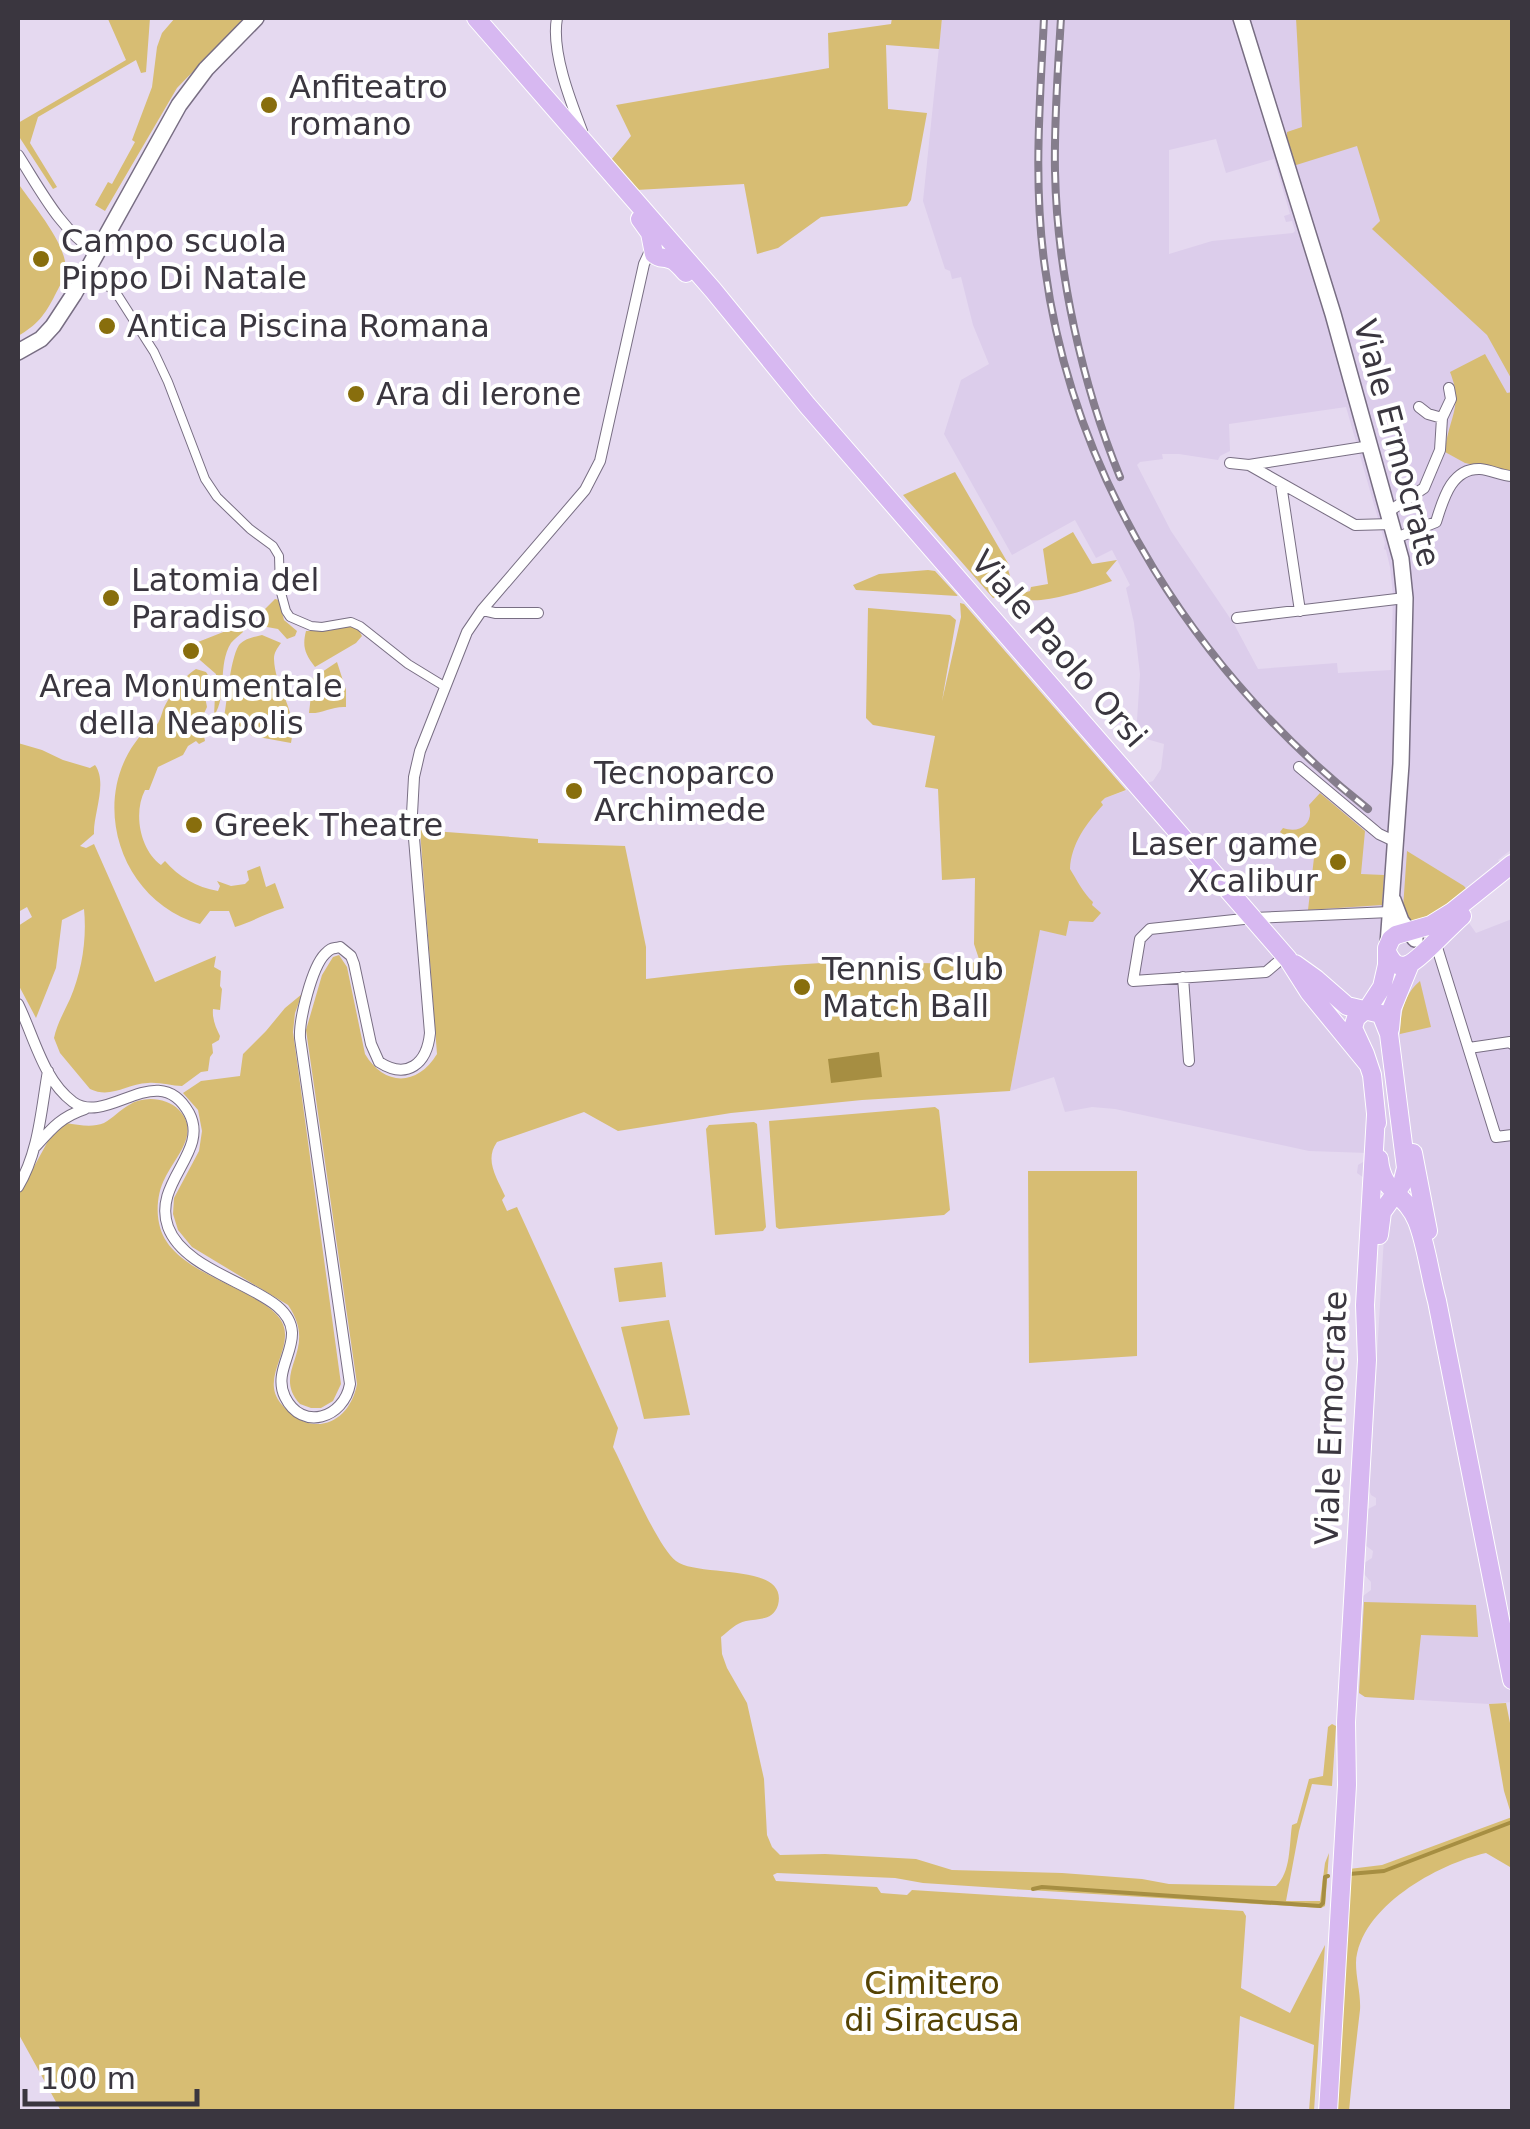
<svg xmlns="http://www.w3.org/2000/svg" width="1530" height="2129" font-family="'DejaVu Sans',sans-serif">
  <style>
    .built { fill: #dccdeb; fill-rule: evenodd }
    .green { fill: #d7bd73 }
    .water { fill: #a68e42 }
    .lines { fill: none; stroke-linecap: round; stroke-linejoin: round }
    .stream { stroke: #a68e42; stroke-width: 4 }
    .pedestrian-casing { stroke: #786e83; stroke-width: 10 }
    .minor-casing { stroke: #786e83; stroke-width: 12 }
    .secondary-casing { stroke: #786e83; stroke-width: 18 }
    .primary-casing { stroke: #fff; stroke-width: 20 }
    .pedestrian { stroke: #fff; stroke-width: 8 }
    .minor { stroke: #fff; stroke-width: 10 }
    .secondary { stroke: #fff; stroke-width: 15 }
    .primary { stroke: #d7b8f1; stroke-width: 18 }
    .rail-casing { stroke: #857d8c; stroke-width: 8 }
    .rail { stroke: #fff; stroke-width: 4; stroke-dasharray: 11; stroke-linecap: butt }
    .poi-dot { fill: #886e0d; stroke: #fff; stroke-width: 4 }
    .labels { text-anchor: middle; stroke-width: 8; stroke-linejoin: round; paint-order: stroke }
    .poi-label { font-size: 32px; fill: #3a363f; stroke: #fff; text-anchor: start }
    .street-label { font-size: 32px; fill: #3a363f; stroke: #fff }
    .park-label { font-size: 32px; fill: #554304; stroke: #fff }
  </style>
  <rect width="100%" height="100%" fill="#e5d9f0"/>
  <!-- built -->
  <path class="built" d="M942,18H1512V849L1498,860L1500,863L1455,903L1476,933L1512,919V1702L1489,1704L1365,1697L1359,1693L1363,1596L1371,1590V1582L1364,1574V1563L1372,1558L1373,1551L1365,1545L1368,1509L1376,1505V1498L1371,1495L1369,1490L1385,1220L1367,1180L1357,1173L1358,1165L1368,1159V1153L1309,1151L1115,1109L1092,1107L1065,1112L1054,1077L1010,1091L1040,929L1081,826L1105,798L1153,781L1161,769L1164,744L1136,736L1140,674L1134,623L1126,588L1130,585L1112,550L1096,558L1075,520L1012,555L944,434L961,380L989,364L973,325L961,277L952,279L950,271L945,269L923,201ZM1216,139L1226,173L1274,159L1290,214L1284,216L1286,222L1292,221L1295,231L1293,233L1212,241L1169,254V150ZM1346,407L1379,522L1385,543L1384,549L1386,550L1390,567L1393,595L1391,670L1338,673L1337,663L1258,669L1234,624L1171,531L1137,465L1140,462L1163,459L1162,454H1179L1218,460L1220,456L1230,451L1229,424Z"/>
  <!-- green -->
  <path class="green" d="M113,18H150L146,72L141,73L136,60L38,117L30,143L57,187L53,189L18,135V123L126,60L108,19Z
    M175,18H245L177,88L105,211L95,205L108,182L112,184L135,142L132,140L152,87L157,47L162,33Z
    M892,18H942L939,49L886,45L888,109L927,113L911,200L907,206L821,217L778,248L757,254L744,184L636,190L611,160L631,136L616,105L829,68L828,33L891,24Z
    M1296,18H1512V380L1487,335L1372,229L1380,221L1357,146L1293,166L1284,141L1287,140V132L1302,127Z
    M18,183C31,203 71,248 65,273C63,281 58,289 55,295C45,315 37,325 18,336Z
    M1485,354L1507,393L1512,392V473L1465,463L1445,452C1448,418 1464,407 1450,372Z
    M955,472L1009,565L1007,566L1010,576L996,575L999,587L1009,584L1011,592L1022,589L1023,593L1030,591L1031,587L1048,584L1043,549L1073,532L1092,564L1117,560L1106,573L1112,581C1089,589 1065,597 1041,600C1024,602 1009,595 993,598L903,495Z
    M928,570L935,571L958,596L856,590L853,585L879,574Z
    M275,599L279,600L284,620L297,631L295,636L287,639L278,629L256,625L261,613Z
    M960,603L964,604L1126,790L1105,798L1101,802L1103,805C1086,824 1071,844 1070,869C1077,880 1083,893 1093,902L1092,905L1101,913L1093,922L1069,921L1066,936L1040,930L1010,1091L862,1100L731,1113L618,1131L584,1112L497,1142C484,1160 497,1178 505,1196L502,1200L507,1211L517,1207L618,1428L613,1447C626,1472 657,1546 676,1561C698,1578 789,1562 778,1605C773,1621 759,1618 746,1621C736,1623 729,1631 721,1637L722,1654L727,1668L747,1703L764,1779L767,1835L772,1847L780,1855L825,1854L916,1859L952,1870L1062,1873L1142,1879L1169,1884L1276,1886C1291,1872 1289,1846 1292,1825L1297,1823L1309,1779L1323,1776L1328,1727L1332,1724L1336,1726L1332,1786L1312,1784L1299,1831L1286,1901H1320L1325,1863L1329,1853L1325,1906L1321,1908L1029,1890L923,1883L895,1878L777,1873L773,1875L776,1881L877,1887L881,1893L907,1895L912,1890L1243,1911L1246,1916L1241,1988L1290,2013L1325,1945L1314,2111H1309L1314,2045L1240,2016L1234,2111H61L18,2033V1196L48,1141L66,1123C79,1125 92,1128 104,1123C113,1118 120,1110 129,1105C143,1096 166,1097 179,1110C201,1133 175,1157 165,1178C158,1191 156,1209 159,1223C168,1272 246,1283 277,1315C298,1338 271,1364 274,1388C275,1396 279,1402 285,1408C314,1439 350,1422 357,1384L306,1030L322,975L333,957L339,955L347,967L365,1054C384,1086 417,1087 437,1054L420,830L538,839V843L625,846L646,947V979C713,971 780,964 848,962C892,962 936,965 980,962L974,944L975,878L942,880L938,789L925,787L935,736L873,725L866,718L868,608L950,615L956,620L942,701L961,617Z
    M241,625L243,632C239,636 234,639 231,643C217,666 228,694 214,716L216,674L193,654V644Z
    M350,625L357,627L362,636L356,643L315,667C305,654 302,647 306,631H328Z
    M262,635L281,643C277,649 274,652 274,659C275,690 298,708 291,743L252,736C242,724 236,724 222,729C227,708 229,661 239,645C245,638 254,637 262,635Z
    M337,662L346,690V707C332,706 322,714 309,713L313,678Z
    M196,669L206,672L211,680L205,697L207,707L201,720L205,741L199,744L196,741L188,746L183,755L158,767L149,790H145C133,813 140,850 161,865L165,861C179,877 196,887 218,891L220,886L217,881L231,886L245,884L249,880L247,871L260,866L266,887L275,883L284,908C266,913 252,922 235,927L229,911H210L200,924C114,900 84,785 151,725L156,726C160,721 161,716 163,710C169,696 184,676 196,669Z
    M18,743L42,750L63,760L90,768L95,765C108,783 93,814 94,834L80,846L86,848L94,844L155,982L216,956L214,967L221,971L220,986L222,989L220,1010L213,1009C212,1019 216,1028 220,1036L219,1040L212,1044L213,1053L210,1057L208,1071L201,1072L182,1086C171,1086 160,1082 148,1083C126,1084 111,1099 90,1089L60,1053L54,1038C57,1024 64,1012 70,999C82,971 87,939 84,909L62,920L56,968L36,1018L18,984V926L32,917L27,907L20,911L18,906Z
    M1320,793L1365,831L1361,874L1384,875L1382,905L1308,910L1315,849L1296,846L1280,832L1283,828C1301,834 1314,823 1309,805Z
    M1407,851L1464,886L1468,891L1445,911L1412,924L1404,913L1403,908Z
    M1420,981L1431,1027L1400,1034C1400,1014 1404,994 1420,981Z
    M302,994L295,1013L293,1032L341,1384L333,1401L321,1408H311L300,1404C270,1371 320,1351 288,1305L192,1247L178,1230L173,1214L174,1198L199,1151L202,1131L198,1110L183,1093L201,1081L240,1076L243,1054L266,1031L285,1008Z
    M935,1107L939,1110L950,1210L944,1215L779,1229L776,1227L769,1121Z
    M754,1122L757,1124L766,1227L763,1231L715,1235L706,1129L709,1125Z
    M1028,1171H1137V1356L1029,1363Z
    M662,1262L666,1297L619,1302L614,1268Z
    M669,1320L690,1415L644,1419L621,1327Z
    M1364,1602L1476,1605L1478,1637L1421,1635L1414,1700L1365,1697L1359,1693Z
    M1506,1703L1512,1733V1871L1510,1867L1486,1853C1438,1864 1359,1907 1356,1963C1356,1979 1361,1994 1360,2010C1356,2044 1352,2078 1349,2111L1334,2112L1349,1869L1382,1865L1512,1817L1504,1791L1489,1704Z"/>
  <!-- water -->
  <path class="water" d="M879,1052L882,1077L831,1083L828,1059Z"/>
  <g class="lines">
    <!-- stream -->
    <path class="stream" d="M1349,1874L1384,1871L1512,1822
      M1033,1889L1042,1887L1320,1906L1323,1903L1325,1877L1328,1876"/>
    <defs>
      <path id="pedestrian" d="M86,272L115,291L154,352L168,382L205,479L217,497L250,529L273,546L279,556L280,589L286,611L290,617L311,626L322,627L351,622L360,626L408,664L444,686"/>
      <path id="minor" d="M557,18C551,51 570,100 582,131
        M18,155C40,189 61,231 96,252
        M1419,407L1428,414L1442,418
        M1230,463L1249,465L1370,446
        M1249,465L1355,525L1392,524
        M1281,484L1300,611
        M1388,512L1424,488L1440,450L1442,418L1451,399L1449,388
        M1396,538L1436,522C1443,500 1451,468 1480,469C1492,470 1501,476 1512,476
        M482,610L495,613H538
        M1237,618L1405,598
        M1299,767L1379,834L1396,842
        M1435,941L1496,1137L1512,1135
        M1285,956L1266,972L1133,981L1140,939L1150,929L1253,918L1390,912
        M1183,977L1189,1061
        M18,1004C34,1036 43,1080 73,1102C108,1127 158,1057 189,1113C210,1152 152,1182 168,1227C183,1267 246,1281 277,1306C314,1337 269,1365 285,1397C302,1432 344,1418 350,1384L300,1038C299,1019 312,967 325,954C332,947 332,949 340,947L351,956L354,964L371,1044L379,1062C407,1080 427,1064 430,1033L412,814L414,777L420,751L467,632L482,610L585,490L600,461L644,264L651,249
        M1469,1048L1510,1042L1512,1044
        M36,1146C52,1128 61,1117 85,1109
        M18,1187C39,1152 41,1110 48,1071"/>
      <path id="secondary" d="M1241,18L1333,314L1401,559L1405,598L1401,764L1388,945
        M18,352L41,339L53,326L74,294L179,105L206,69L256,18
        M1393,900L1401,921L1415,939"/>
      <path id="primary" d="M476,18L713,290L807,405L1288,959L1309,992L1368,1064
        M640,219L650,233L654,254C660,259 663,257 669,259C676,260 681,268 686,273
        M1388,954C1392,962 1397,968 1407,965C1418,962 1450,926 1462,916
        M1295,964L1316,979L1347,1006L1381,1014L1389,1034L1406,1168L1402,1184L1382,1212L1379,1235
        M1367,1010L1382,987L1387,965V948L1391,939L1396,935L1431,925L1452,912L1512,864
        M1364,1011L1356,1018L1353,1028L1365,1054L1372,1075L1377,1123
        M1390,1029L1392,1008L1410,964
        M1413,1153L1428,1231
        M1379,1159C1382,1194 1405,1192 1417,1221C1426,1243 1430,1276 1437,1301L1512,1680
        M1328,2112L1347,1785L1346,1722L1367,1360L1365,1305L1376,1115"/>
    </defs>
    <!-- pedestrian casing -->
    <use href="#pedestrian" class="pedestrian-casing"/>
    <!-- minor casing -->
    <use href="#minor" class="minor-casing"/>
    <!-- secondary casing -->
    <use href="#secondary" class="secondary-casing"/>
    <!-- primary casing -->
    <use href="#primary" class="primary-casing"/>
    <!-- pedestrian -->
    <use href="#pedestrian" class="pedestrian"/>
    <!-- minor -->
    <use href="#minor" class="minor"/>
    <!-- secondary -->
    <use href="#secondary" class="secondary"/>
    <!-- primary -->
    <use href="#primary" class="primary"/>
    <defs>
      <path id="rail" d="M1044,18C1040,101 1033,185 1045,268C1074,484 1199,675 1368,809
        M1061,18C1058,68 1054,120 1055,171C1057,272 1082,384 1120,477"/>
    </defs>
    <!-- rail casing -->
    <use href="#rail" class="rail-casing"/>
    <!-- rail -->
    <use href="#rail" class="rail"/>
  </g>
  <!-- markers -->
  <g class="poi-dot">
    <circle cx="269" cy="105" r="10"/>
    <circle cx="41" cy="259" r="10"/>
    <circle cx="107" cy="326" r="10"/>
    <circle cx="356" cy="394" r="10"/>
    <circle cx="111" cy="598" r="10"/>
    <circle cx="191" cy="651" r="10"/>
    <circle cx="574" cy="791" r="10"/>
    <circle cx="194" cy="825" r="10"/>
    <circle cx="1338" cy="862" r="10"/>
    <circle cx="802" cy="987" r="10"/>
  </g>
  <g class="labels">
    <!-- poi labels -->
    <g class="poi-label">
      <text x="289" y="98">Anfiteatro<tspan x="289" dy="37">romano</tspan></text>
      <text x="61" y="252">Campo scuola<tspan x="61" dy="37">Pippo Di Natale</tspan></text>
      <text x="127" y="337">Antica Piscina Romana</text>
      <text x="376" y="405">Ara di Ierone</text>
      <text x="131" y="591">Latomia del<tspan x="131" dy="37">Paradiso</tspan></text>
      <text x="191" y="697" text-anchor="middle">Area Monumentale<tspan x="191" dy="37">della Neapolis</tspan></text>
      <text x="594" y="784">Tecnoparco<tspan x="594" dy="37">Archimede</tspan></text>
      <text x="214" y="836">Greek Theatre</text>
      <text x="1318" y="855" text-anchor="end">Laser game<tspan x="1318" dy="37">Xcalibur</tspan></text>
      <text x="822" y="980">Tennis Club<tspan x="822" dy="37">Match Ball</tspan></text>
    </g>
    <!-- street labels -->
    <g class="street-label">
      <text transform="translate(1397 443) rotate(75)" y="11">Viale Ermocrate</text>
      <text transform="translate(1059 649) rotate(49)" y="11">Viale Paolo Orsi</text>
      <text transform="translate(1331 1418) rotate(-88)" y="11">Viale Ermocrate</text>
    </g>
    <!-- park labels -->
    <g class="park-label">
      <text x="932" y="1994">Cimitero<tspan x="932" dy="37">di Siracusa</tspan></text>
    </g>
  </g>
  <!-- border -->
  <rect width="1530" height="2129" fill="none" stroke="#3a363f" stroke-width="40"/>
  <!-- scale -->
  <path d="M25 2089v15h172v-15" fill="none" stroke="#3a363f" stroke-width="5"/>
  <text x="40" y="2089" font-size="30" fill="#3a363f" stroke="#ffffff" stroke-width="8" paint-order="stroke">100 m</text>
</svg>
